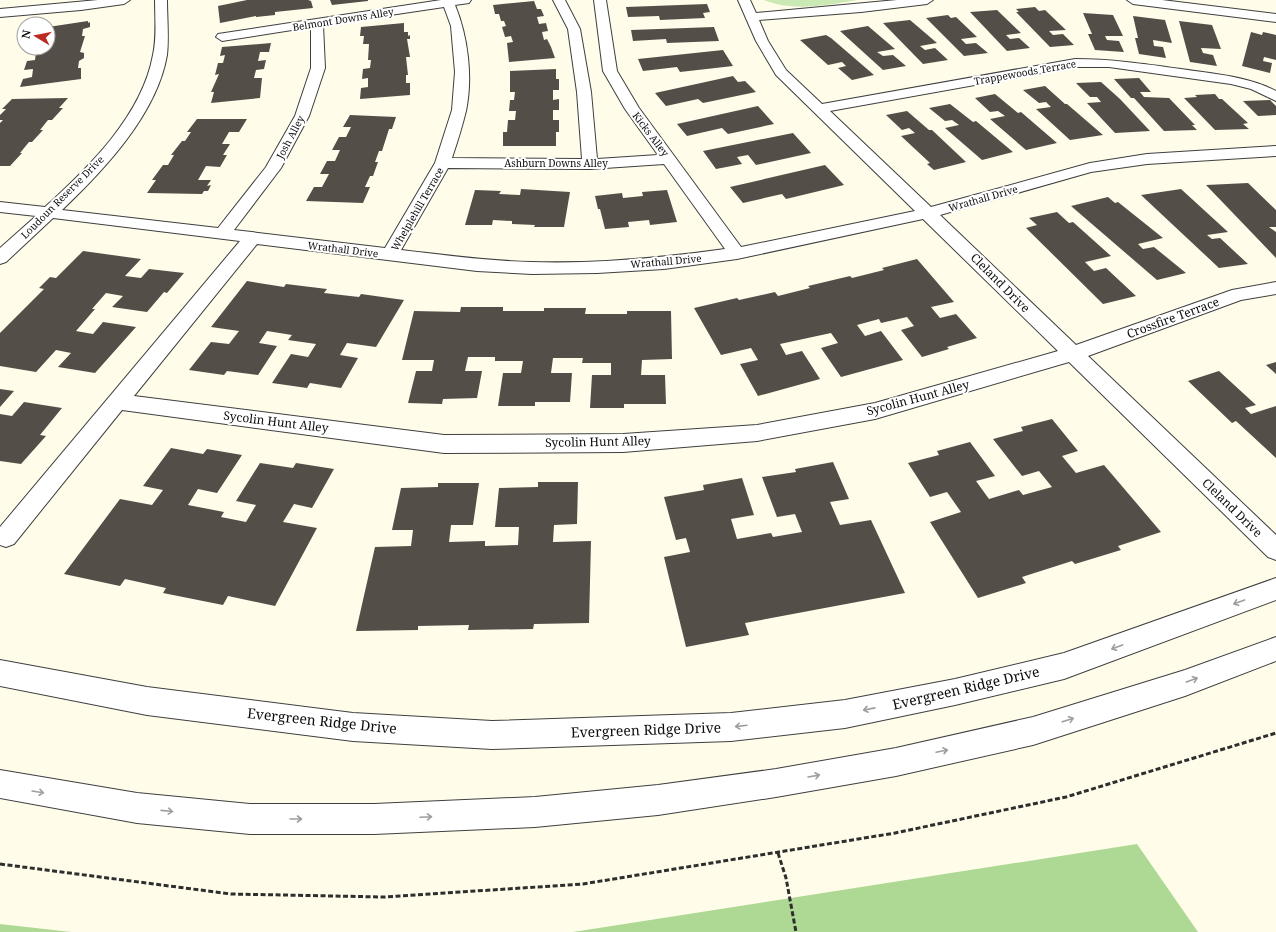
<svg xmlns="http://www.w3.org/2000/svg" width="1276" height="932" font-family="'Noto Serif',serif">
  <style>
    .green { fill: #cbe9b5 }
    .forest { fill: #add994 }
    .building { fill: #544e48 }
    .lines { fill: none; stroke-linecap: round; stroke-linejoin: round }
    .minor-casing { stroke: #3f3f3f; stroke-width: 2 }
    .path { stroke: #2e2e2e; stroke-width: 3; stroke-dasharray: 5 2.5; stroke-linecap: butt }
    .minor { fill: #fff; fill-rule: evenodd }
    .oneway { stroke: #9e9e9e }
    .labels { text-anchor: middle; stroke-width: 4; stroke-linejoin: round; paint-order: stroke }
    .far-street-label { font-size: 10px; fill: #0c0c0c; stroke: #fff }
    .street-label { font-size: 12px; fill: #0c0c0c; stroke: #fff }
    .near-street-label { font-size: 14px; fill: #0c0c0c; stroke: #fff }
  </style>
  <rect width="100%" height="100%" fill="#fffdea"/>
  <!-- green -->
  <path class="green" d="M764,0H857C829,5 792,12 764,0Z"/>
  <!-- forest -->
  <path class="forest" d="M1137,844L1198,932H573Z
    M0,924L71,932H0Z"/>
  <!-- building -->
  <path class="building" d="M247,0H308L311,1L313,8L275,12V15L256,17V16L220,23L218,6Z
    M330,0H368V1L332,5Z
    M534,1L537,9H541L544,16L537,17L539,24L546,23L548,31L542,32L544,40L547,39L551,47L555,58L509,62L507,43L513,42L511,36L505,37L502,27L506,26L504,21H501L499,14H495L493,5Z
    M707,4L710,12L703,13L705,18L660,20L659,16L628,17L626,7Z
    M1035,7L1039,11L1045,10L1066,30L1049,31L1053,35L1063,34L1074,45L1050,47L1016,12H1019L1016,9Z
    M997,10L1021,33L1006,35L1010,39L1019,38L1030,48L1007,51L970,12Z
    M1083,13L1113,15L1123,36H1105L1107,40L1119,41L1124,52L1095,50L1088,34H1092Z
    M948,15L951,18L956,17L977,37L961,39L966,44L976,43L988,53L964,56L926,18Z
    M1133,16L1165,20L1172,43L1153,40L1154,46L1163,47L1166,58L1139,54L1135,38H1138Z
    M910,20L937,43L920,46L925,50L935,48L948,60L923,64L883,23Z
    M88,21V23L90,22V27L83,29L82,36H85L80,52L84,53V58L79,61L78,68H81V79L20,87L23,79L32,77L33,69L24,70L27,61L35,60L36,52L28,53L29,48H48V27Z
    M1179,21L1212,25L1221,49L1201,48L1203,53L1213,55L1217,66L1190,62Z
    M404,23V32H408V36L410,35V39H407L410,57H406L408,75H406V83H410V95L360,99L361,88L368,87V78L362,79L363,69L370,68L371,60H368L369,44H363L364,36H360L361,27Z
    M868,26L895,49L877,52L883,56L893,55L906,66L883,70L840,31Z
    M714,27L719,41L667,43L666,39L633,41L631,30Z
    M1251,32L1262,35L1263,32L1276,35V60L1264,57L1263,61L1272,63L1270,73L1242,66Z
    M826,35L831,38L874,75L852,80L838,68L846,66L842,62L828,65L800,40Z
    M271,43L269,52H260L258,61L266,60L264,69L256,70L254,78H262L260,98L211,103L214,92H211L219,74L215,75L218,63H223L225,55L220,56L222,47Z
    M723,50L733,66L680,72L677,67L643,71L638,59Z
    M556,69V79H559V90H553V100L559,99V110H553V120H559V132H556V146H503V132H507L508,120H515L516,111H509L510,100H514L515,92H510V71Z
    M733,76L738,82L745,81L756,92L703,103L698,99L666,106L655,93Z
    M1139,78L1151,92H1140L1144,97L1169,98L1195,125H1192L1197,130L1164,131L1134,98H1131L1114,79Z
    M1101,82L1120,99L1150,131L1115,133L1087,103L1101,102L1097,97H1090L1076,83Z
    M1045,86L1065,104H1067L1103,135L1070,140L1036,109L1051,107L1046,102L1039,103L1023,90Z
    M995,94L1018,113L1021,112L1057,143L1026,150L990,119L1005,116L998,111L990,112L975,98Z
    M1215,94L1219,99H1222L1248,123L1243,124L1249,129L1215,130L1184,98L1197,97L1195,95Z
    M68,98L59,108H63L52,120H48L40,130H43L32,142H29L20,153H22L10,166H0V123L3,120H0V115L6,109H2L12,99Z
    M1270,100L1276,106V115L1258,116L1243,101Z
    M950,104L973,122L976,121L1013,152L982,160L945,128L959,125L952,120L945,121L929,108Z
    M758,106L774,124L728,134L722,128L687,136L677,124Z
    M907,111L929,130H932L966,162L934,170L927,164L930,163L901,136L915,133L909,128L902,130L886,115Z
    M350,115L396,117L392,129H389L382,151H379L375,162H378L373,176H370L365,187H370L363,203L306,201L314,187H322L329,174H320L327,161H335L340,150H332L339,137H346L351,127H343Z
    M197,119H247L239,132H229L222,144H230L223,155H227L220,167L206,166L198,180H211L207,186L211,185L208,191H204L202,194L147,193L156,180H152L163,165H168L174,155H171L182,141H185L191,132H187Z
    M793,133L811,153L756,165L748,155L737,157L742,164L716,169L703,151Z
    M825,165L844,185L786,199L782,194L743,203L730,187Z
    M1248,183L1276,210V227H1269L1276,232V258L1206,185Z
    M521,189L570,192L564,227H534L535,225L512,224V221L493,220L492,225H465L475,190L501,191L499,194L520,195Z
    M1181,189L1228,232L1207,235L1212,239L1220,238L1248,264L1219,268L1141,195Z
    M667,190L677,222L650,225L649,220L628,222L629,227L605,229L600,209H598L595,196L622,193L623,198L643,196L642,192Z
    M1108,197L1115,203L1118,202L1163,238L1138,244L1143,249L1154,247L1186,273L1157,280L1071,206Z
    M1057,212L1069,223L1073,222L1111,256L1085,262L1094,271L1106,268L1136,296L1103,304L1026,228L1037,225L1029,218Z
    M83,251L141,259L125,276L141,278L149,269L184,273L167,293L164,292L147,312L112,307L123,296L106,293L92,309H95L76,331L93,334L103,322L136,327L95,373L58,367L71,353L56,350L36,372L0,366V333L44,289L39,288L50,277L56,278Z
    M917,259L954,302L931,307L940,318L956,314L977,338L947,347L949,349L922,357L901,330L914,326L907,317L881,323L879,319L857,325L865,336L881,331L903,360L841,377L821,348L838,343L831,333L780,344L786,355L802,351L820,379L758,396L740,364L758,360L751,348L721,355L694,308L737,298L739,300L775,292L778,296L810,288L808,286L850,276L852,278L884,270L882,268Z
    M247,281L284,287L286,284L327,289L324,293L359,297L361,294L404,300L376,347L347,343L340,355L358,358L341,388L310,383L307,388L272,383L291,354L308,357L316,344L288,340L292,335L267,331L259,343L277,346L258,375L227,371L224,375L189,370L211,342L229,344L239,331L211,327Z
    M461,307H503V311H544V308H586L585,314H627V311H671L672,359L642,360L641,375H665L666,404H624V408H590L592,375H611V363H582L583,358H553L551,373H572L570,402H535V406H498L503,373H521L523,361H495V357H468L465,371H482L477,398L443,399L442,404L408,403L416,371H432L434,360H402L414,311L460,312Z
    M1276,362V374L1266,365Z
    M1219,371L1256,405L1245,408L1251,414L1276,406V458L1236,421L1232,423L1188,381Z
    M0,389L14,391L0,407Z
    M24,402L62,408L40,435L46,436L21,464L0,461V414L12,416Z
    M1052,419L1078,451L1062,456L1076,473L1104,465L1161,532L1118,546L1121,550L1075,564L1072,561L1022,577L1026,583L978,598L930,522L961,512L947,492L930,497L908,463L939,455L937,451L970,442L995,476L976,481L989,499L1019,490L1023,495L1052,487L1039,471L1022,476L993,439L1023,431L1021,427Z
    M171,448L203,454L207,449L242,455L217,493L198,489L188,505L224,512L221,517L246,522L256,505L236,501L260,463L293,468L296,463L334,469L312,508L294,504L283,522L317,528L275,606L228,596L223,605L163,593L166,588L125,579L120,586L64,574L120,499L152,505L163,490L143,486Z
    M833,462L849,499L830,502L840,525L871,520L905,593L745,623L749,635L686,647L664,557L690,552L686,538L676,540L664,497L704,490L703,485L742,478L754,515L731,519L737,539L771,533L773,537L802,532L795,514L777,517L762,477L796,472L795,469Z
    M538,482H578L577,524L554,525L553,542L591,541L589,623L534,624L533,629L468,630L469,625L418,626V630L356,631L375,547L411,546L413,530H392L401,488L438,487V483H479L473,525H451L449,542L485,541V546L518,545L519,527H495L499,488L538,487Z"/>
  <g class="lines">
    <defs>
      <path id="minor" d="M98,0H130L124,4L81,10L0,17V9Z
        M155,0H167C167,18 169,37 167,55C157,114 104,170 62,210L218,228L266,167L295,116L311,68V27L222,41L216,37L218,34L441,0H471L469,3L455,5C468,37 473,77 466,111C462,127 457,143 452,158L582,159L577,92L568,29L553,0H565L580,29L591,92L597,159L658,155L625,109L603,71L594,0H606L617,71L639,108L741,247L915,211L776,75L756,41L738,0H750L756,13L897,0H933L927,4L861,12L759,20L768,41L786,70L822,104L1075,59C1111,59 1146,64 1181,69C1214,74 1247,76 1276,91V101L1251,89L1231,84L1109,67H1075L830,111L931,207L1090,163L1147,154L1276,146V156L1147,164L1091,172L940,215L1076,345L1232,290L1276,282V294L1241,300L1088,356L1276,535V560L1268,557L1069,362L875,419L757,441L623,452L444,453L122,410L14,544L6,547L0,545V527L240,241L53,218L6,262L0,264V248L36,216L0,212V202L45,207C88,168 142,116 153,55C157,37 155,18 155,0ZM444,7L451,26L455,72L452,110L435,163L385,248L234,230L281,168L309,116L325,68L323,25ZM664,164L725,249C661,258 596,264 531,262C488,261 445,255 401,250L448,168L590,169ZM923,219L1058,351L875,403L757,425L623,434L444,435L134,396L257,244L477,271L532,274L597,273L664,269L737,259Z
        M1127,0H1162L1276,14V22L1133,4Z
        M1276,578V600L1064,679L955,705L845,728L731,741L492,749L353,741L147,715L0,686V660L147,687L353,713L492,721L731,713L845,700L955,679L1064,653Z
        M1276,637V661L1185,696L1033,745L896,776L776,797L658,815L535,827L374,834H250L137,823L0,798V770L137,793L250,804H374L535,797L658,785L776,769L896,748L1033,717L1185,670Z"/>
    </defs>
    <!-- minor casing -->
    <use href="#minor" class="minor-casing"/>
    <!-- path -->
    <path class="path" d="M778,853L786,878L796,932
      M0,864L231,894L384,897L583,884L895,833L1066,797L1276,733"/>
    <!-- minor -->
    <use href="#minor" class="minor"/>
  </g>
  <!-- one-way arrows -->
  <defs><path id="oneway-shaft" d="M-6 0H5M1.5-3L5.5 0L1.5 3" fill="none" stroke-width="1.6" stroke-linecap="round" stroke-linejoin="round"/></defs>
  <g class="oneway">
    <use href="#oneway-shaft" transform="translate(1239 602) rotate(160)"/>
    <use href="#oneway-shaft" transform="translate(1117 647) rotate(160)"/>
    <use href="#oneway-shaft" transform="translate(1192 680) rotate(-20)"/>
    <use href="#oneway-shaft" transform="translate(869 709) rotate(169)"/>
    <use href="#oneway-shaft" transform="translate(1068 720) rotate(-18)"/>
    <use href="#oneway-shaft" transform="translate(741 726) rotate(173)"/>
    <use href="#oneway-shaft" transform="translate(942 751) rotate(-12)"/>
    <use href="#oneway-shaft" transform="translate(814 776) rotate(-10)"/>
    <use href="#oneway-shaft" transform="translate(38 792) rotate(9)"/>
    <use href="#oneway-shaft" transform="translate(167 811) rotate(6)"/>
    <use href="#oneway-shaft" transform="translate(426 817) rotate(-3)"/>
    <use href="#oneway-shaft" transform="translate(296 819)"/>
  </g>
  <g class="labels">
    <!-- far-street labels -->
    <g class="far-street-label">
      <text transform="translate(343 19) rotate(-9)" y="4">Belmont Downs Alley</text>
      <text transform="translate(1025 72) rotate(-10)" y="4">Trappewoods Terrace</text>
      <text transform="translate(651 134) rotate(53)" y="4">Kicks Alley</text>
      <text transform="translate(290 137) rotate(-62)" y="4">Josh Alley</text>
      <text x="556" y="167">Ashburn Downs Alley</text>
      <text transform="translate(62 197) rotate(-45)" y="4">Loudoun Reserve Drive</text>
      <text transform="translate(983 198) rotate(-16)" y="4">Wrathall Drive</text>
      <text transform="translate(417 209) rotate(-60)" y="4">Whelplehill Terrace</text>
      <text transform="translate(343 249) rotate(7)" y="4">Wrathall Drive</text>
      <text transform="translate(666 261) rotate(-5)" y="4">Wrathall Drive</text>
    </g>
    <!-- street labels -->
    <g class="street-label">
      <text transform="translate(1000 283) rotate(45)" y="4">Cleland Drive</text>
      <text transform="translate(1173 318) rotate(-20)" y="4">Crossfire Terrace</text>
      <text transform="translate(918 398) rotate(-15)" y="4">Sycolin Hunt Alley</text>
      <text transform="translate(276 422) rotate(7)" y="4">Sycolin Hunt Alley</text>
      <text transform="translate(598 442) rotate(-1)" y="4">Sycolin Hunt Alley</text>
      <text transform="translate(1232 508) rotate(44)" y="4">Cleland Drive</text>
    </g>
    <!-- near-street labels -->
    <g class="near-street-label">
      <text transform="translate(966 688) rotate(-13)" y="5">Evergreen Ridge Drive</text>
      <text transform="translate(322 721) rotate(6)" y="5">Evergreen Ridge Drive</text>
      <text transform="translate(646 730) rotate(-2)" y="5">Evergreen Ridge Drive</text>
    </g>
  </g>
  <!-- north arrow -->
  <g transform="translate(36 36) rotate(280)"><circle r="19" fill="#ffffff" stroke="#9e9e9e"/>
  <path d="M0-3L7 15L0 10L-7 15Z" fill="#bb2b24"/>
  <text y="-6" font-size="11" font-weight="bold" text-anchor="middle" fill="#0c0c0c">N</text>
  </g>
</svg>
